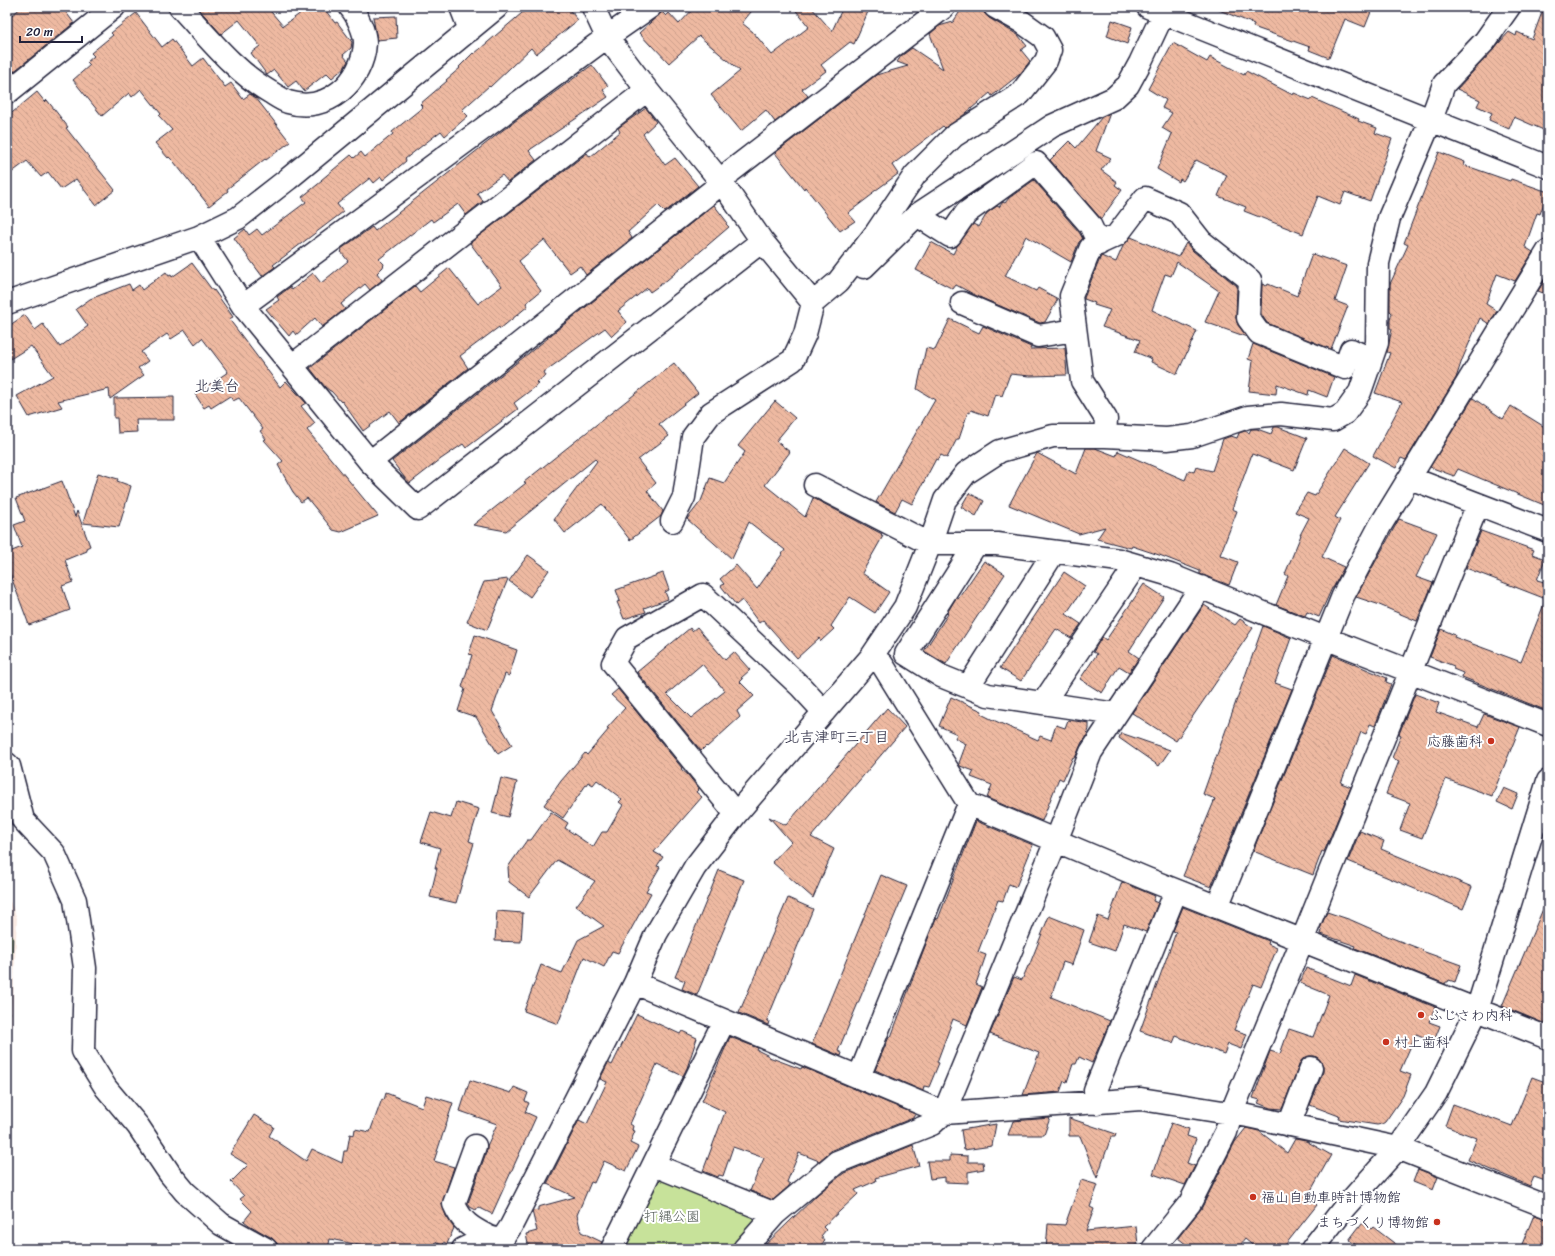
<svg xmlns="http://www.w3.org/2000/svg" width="1555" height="1256" font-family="Sriracha,'Klee One',sans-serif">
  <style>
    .built { fill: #faeae3 }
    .park { fill: #c7e29a; stroke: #74826a }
    .building { fill: url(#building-back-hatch); stroke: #22223b; fill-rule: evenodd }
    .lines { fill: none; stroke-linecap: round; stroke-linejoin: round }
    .minor-casing { stroke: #22223b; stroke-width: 25 }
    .minor { stroke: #fff; stroke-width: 22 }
    .poi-dot { fill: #c8321e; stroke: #fff; stroke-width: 1.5 }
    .labels { text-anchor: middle; stroke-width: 4; stroke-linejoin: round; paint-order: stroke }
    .poi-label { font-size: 14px; fill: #22223b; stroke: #fff; text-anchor: start }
    .park-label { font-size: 14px; fill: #545c58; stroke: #fff }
    .neighbourhood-label { font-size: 15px; fill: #22223b; stroke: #fff }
  </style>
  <defs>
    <pattern id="building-back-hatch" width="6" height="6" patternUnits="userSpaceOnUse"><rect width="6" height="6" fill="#eeb9a1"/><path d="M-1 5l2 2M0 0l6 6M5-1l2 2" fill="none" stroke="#cc9f8c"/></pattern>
  </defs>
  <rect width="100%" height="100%" fill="#fff"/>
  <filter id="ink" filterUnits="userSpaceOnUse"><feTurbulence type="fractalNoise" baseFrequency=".025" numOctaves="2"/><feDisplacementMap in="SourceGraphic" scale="8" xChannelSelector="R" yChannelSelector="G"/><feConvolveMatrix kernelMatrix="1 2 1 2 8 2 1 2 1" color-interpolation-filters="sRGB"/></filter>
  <g filter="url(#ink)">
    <!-- built -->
    <path class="built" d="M7,894L17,918L7,1127Z"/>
    <!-- park -->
    <path class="park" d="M7,935L13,937L7,1061Z
      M655,1175L758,1213L760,1223L735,1249H619Z"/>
    <!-- building -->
    <path class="building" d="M22,7H62L74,23L7,77V19Z
      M197,7H267L283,26L309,7H323L335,23L337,22L352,42L351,48L343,55L348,61L344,68L332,78L327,73L304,91L296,81L288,87L274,70L267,75L251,53L260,46L239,20L221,34Z
      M529,7H567L578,20L536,54L531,48L490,87L489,86L462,110L468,116L445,136L441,131L405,159L406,161L383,180L381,177L374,183L370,178L337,204L343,212L273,265L275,267L262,276L234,238L245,229L249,235L257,229L262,235L306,202L302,197L322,181L321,180L351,155L354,158L361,152L365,157L393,134L392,132L423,107L420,104L447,81L446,80L460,68L459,67L473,53L474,54Z
      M695,7H755L742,23L753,32L772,55L809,27L793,7H811L832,31L843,7H870L854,44L850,42L821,65L826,71L802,89L808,96L775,122L766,110L741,131L711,95L740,71L699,36L669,63L652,45L651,46L639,33L662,12L666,16L669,13L679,24Z
      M963,7H983L984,13L989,18L1018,35L1027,46L1021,50L1030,61L1020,74L992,96L990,93L960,118L945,128L943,126L892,165L898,174L872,193L873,194L848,213L855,221L840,231L805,187L804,189L775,153L876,75L908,66L897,62L901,56L912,48L943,69L930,34L939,26L953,22Z
      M1214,7H1373L1365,27L1345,19L1329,58L1309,50L1310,47L1253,27L1254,24L1214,8Z
      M1544,7H1548V132L1514,117L1509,129L1489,120L1492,113L1477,106L1480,100L1457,89L1509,32L1516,36L1517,32L1532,39Z
      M136,13L162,47L172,39L193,66L203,58L225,87L231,83L243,99L250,94L256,98L290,142L266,160L265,159L227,189L228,191L209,206L174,162L169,157L168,158L155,143L172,130L159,116L161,114L141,89L132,97L129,93L102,116L73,80L90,65L87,62L94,56L91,53L113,35L111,33Z
      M396,16L397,38L377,40L373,17Z
      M1112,20L1132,27L1127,44L1107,36Z
      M1173,43L1207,62L1210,57L1244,75L1246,71L1293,95L1294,93L1311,100L1312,98L1359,119L1358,121L1377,128L1375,133L1392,139L1370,201L1345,192L1340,205L1318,196L1303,234L1244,211L1246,207L1218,196L1227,175L1196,160L1183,181L1180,179L1179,182L1157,169L1172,134L1162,128L1172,113L1162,108L1166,100L1148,89Z
      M592,65L608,86L603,90L608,97L531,149L529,151L536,160L508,182L502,175L477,193L483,201L466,215L458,204L433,222L431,219L379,259L384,264L383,267L377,273L382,280L370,290L365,284L341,304L345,309L322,327L315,318L296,335L293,331L289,336L266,309L279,300L277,297L290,287L292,290L313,273L321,283L348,261L341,252L342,251L341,249L372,227L375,231L503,130Z
      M37,92L45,102L47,100L68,127L66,128L115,190L96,205L76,179L61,189L48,172L41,177L27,161L7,176V117Z
      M646,108L656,122L643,134L665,165L675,158L698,186L665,212L658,205L628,232L632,238L586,275L580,266L570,273L544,240L519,261L541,291L526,303L528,306L500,329L499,327L460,356L468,368L399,423L390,411L363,431L342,401L341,402L331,391H330L325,387L310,368L415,286L420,292L449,268L478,304L502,286L470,243L587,153L590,157L620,132L618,128Z
      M1110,113L1096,151L1111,158L1101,170L1117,182L1115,185L1122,190L1101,219L1050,160L1069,141L1076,148L1102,117Z
      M1439,152L1465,162L1464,165L1510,181L1511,179L1548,192L1540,214L1537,213L1525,247L1533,252L1515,281L1497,274L1486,304L1497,311L1489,324L1480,318L1462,360L1456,378L1406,460L1401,458L1396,468L1373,456L1402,402L1375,393L1390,353L1387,352L1392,329L1390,328V320L1392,313L1390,311V284L1408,245L1404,243Z
      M1034,180L1079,232L1083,239L1079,242L1071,262L1026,236L1005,276L1036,291L1038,288L1058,299L1045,322L1040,323L979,297L956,285L953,289L916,270L931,242L953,254L957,246L973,224L979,227L987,213L997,206L999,207L1003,202L1005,203L1009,198Z
      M714,205L727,222L726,224L729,227L667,280L650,292L647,288L618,311L627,322L612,336L605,328L544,372L546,376L537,382L539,384L514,403L518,409L466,448L463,444L441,459L410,483L407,481L392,461L548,338H547Z
      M1131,237L1178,257L1186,243L1193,251L1237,286L1236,318L1238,325L1247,337L1205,322L1219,291L1177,262L1171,276L1165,274L1152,310L1197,331L1177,374L1151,362L1152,359L1135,352L1140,340L1102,327L1110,310L1094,305L1095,303L1084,299V298L1101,256L1116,262L1123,246Z
      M1312,254L1347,266L1335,301L1348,306L1331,349L1267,323L1261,314L1262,284L1267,286L1268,284L1297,296Z
      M192,263L213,291L214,290L233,317L229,319L280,387L286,381L306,403L301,406L315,423L307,430L378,516L341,532L333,530L307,498L301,502L293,492L278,465L283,461L264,440L266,439L260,431L263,429L239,398L233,401L230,396L211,408L209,405L204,408L195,394L228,372L202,338L195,344L185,330L171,339L167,334L141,352L148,361L138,368L144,375L110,399L109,389L58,401L62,407L29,417L17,396L53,376L31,346L7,361V327L25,315L35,330L43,324L60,347L88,326L76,309L90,299L129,284L132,290L139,285L142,290L166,272L169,276L171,275L172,277Z
      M1548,275V295L1538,291Z
      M950,319L979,333L983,326L1031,347L1030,349L1065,348L1067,375L1030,376L1010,374L1002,396L995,394L988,416L971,410L970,413L968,412L959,439H957L947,458L941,455L938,460L936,459L912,504L902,499L895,512L876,502L935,400L917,389L926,348L935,350Z
      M1253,344L1334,377L1327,397L1309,390L1308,395L1277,384L1276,394L1249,391L1253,361L1248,359Z
      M674,363L698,393L659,424L669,436L638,460L656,483L647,491L663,511L661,516L630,540L602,504L565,533L554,519L597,461L595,459L506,531L473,525L526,483L524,482Z
      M174,397V420H136L137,432L118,433L117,418H114V398Z
      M1473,398L1503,419L1511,406L1548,429V495L1544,505L1458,469L1454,476L1430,467Z
      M775,401L795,418L776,441L790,452L765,485L805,517L813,498L882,534L881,535L883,536L862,573L889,592L875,613L850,597L831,626L834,629L821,641L819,638L797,658L763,620L759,623L742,600L736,605L721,586L724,584L720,579L736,565L757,589L785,550L749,522L732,559L687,519L701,501L710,478L724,483L745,452L738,446Z
      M1274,427H1278L1307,438L1294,470L1252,454L1232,509L1237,511L1220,555L1238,562L1229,585L1200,574V571L1162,556L1132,546L1131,548L1097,539L1105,527L1079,534L1009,505L1037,453L1076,474L1086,448H1095L1116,456L1118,451L1185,480L1189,470L1194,472L1196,467L1212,471L1223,439L1231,436L1237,438L1239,433L1245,431L1249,433L1251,429H1257L1271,434Z
      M1345,448L1369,463L1335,517L1340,520L1322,557L1344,567L1333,588H1332L1319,617L1307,612L1305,616L1276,605L1288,576L1285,574L1301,535H1300L1309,518L1295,512L1307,493L1315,496Z
      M98,473L118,479L117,481L131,486L119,527L83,523Z
      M62,481L75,517L77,511L90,546L86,548L87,551L65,560L73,582L62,586L70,610L29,625L7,566V553L22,547L14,525L25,521L16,498Z
      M969,493L984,501L976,516L961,507Z
      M1399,519L1437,533L1416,577L1433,583L1417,621L1377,604L1356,597Z
      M1481,531L1534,550L1532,554L1545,559L1537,580L1548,583V702L1545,710L1462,677L1463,673L1453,669L1454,666L1430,657L1441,629L1455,635L1454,637L1521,662L1546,599L1466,568Z
      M528,555L549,570L530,597L509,581Z
      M984,561L1005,574L946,664L924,651L948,614L947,613L956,598L958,599Z
      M1064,572L1085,586L1066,614L1081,624L1071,638L1056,629L1021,681L1000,668Z
      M663,573L669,590L665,592L668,599L644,608L646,612L624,619L617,602L620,601L616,590Z
      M508,579L487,630L467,622L484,582Z
      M1144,584L1164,597L1129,651L1139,658L1129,672L1119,666L1102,693L1080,679L1097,654L1093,652L1102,637L1106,640Z
      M1204,605L1235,625L1240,619L1253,628L1176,741L1132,713Z
      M1263,626L1291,638L1275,683L1292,689L1211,887L1183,876L1215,799L1203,794Z
      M697,627L725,660L734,652L750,670L741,678L743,679L740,682L754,696L737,711L740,717L707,747L706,746L701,751L637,672L690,628L692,631ZM702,664L725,691L691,718L667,694Z
      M475,635L517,650L509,676L505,674L492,711L512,745L498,754L476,717L458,711L465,689L462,687L472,655L469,654Z
      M1333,655L1387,678L1386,682L1391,684L1375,726L1370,724L1366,734L1361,732L1341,783L1351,787L1324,852L1322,851L1313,875L1253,851Z
      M618,689L682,768L681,769L688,775L699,789L696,792L702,797L654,852L663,857L657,866L660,867L646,891L651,893L618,953L612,951L604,967L584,957L558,1024L524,1011L541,965L562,973L578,940L604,926L576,906L595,881L557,860L529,897L509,882L508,867L527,840H531L551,812L568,823L565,828L593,847L602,832H607L623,805L619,802L622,799L597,780L593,785L588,782L563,818L544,805L561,781L585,753L587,755L609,729L607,728L625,708L611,695Z
      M1415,694L1439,703L1436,712L1478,727L1484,714L1520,727L1492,796L1446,779L1422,838L1400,830L1410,803L1386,794L1399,761L1392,758L1401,735L1399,734Z
      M951,697L982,711L981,714L991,719L1038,740L1040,736L1051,740L1056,725L1065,728L1068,720L1089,723V729L1086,738L1082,742L1075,758L1073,757L1063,780L1059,778L1042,821L987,798L992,785L971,777L974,771L960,766L959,763L966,744L955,738L957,734L939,726Z
      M887,708L905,727L811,837L834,849L813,898L772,862L791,842L769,817L786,825Z
      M1121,733L1170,750L1159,766L1119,738Z
      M501,778L517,782L508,817L492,813Z
      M1504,788L1518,794L1512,809L1497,802Z
      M456,802L479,809L469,841L474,843L456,903L430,897L437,868H435L440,848L421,842L431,812L451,818Z
      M976,821L1033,845L1016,887L1009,884L1003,901L998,900L978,952L986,955L976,984L982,987L967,1025L953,1019L937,1062L939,1063L929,1087L924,1086L923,1091L875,1070L889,1037H891L917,967L936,918L938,919Z
      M1360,831L1384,841L1381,849L1472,887L1463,909L1348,861Z
      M719,870L744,880L697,995L682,989L685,981L675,977Z
      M881,875L907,886L838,1051L842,1053L841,1056L812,1044Z
      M1122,882L1155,896L1153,901L1158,903L1146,932L1124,924L1115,951L1089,942L1098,916L1108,920Z
      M1548,897V1025L1502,1006Z
      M788,898L813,909L767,1020L769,1021L768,1025L739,1013Z
      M1183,907L1269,941L1268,944L1277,948L1261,987L1253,984L1234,1030L1247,1034L1241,1049L1228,1044L1224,1054L1176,1036L1173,1043L1140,1031L1176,932L1173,931Z
      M497,911L523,913L521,942L495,941Z
      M1327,912L1351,920L1392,938L1423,950L1422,951L1461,965L1455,982L1449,980L1448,982H1446L1445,984L1355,948L1356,946L1321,934L1322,930L1320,929Z
      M1049,916L1084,930L1072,965L1063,962L1051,997L1110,1021L1092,1063L1079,1057L1076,1064H1073L1067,1082L1064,1081L1060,1092L1023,1095L1039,1053L990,1034L1014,977L1022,980L1028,966H1029Z
      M1306,968L1351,986L1355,975L1435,1007L1429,1022L1440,1026L1434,1041L1416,1034L1400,1071L1411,1075L1403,1096L1385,1122L1382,1124L1377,1125L1338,1119L1339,1116L1310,1105L1323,1072V1066L1320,1060L1315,1056H1309L1303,1059L1300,1063L1282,1109L1270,1108L1258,1103L1260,1100L1253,1098L1270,1051L1280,1054L1289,1029L1313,1037L1329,995L1300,983Z
      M637,1014L680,1034L682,1031L697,1038L687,1068L683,1076L657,1064L630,1124L633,1126L632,1130L635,1131L630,1143L638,1147L626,1171L604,1161L594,1183L591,1182L577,1215L581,1232L602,1242L600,1249H529L526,1234L537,1231L532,1211L538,1210V1207L575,1197L547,1184L579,1120L587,1124L607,1082L600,1079L608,1063L612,1065Z
      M730,1037L758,1048L757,1050L769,1056V1057L801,1069L802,1067L915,1114L913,1118L832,1150L819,1161L799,1153L787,1182L790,1184L789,1186L773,1200L750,1191L764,1158L733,1147L723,1176L719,1175L718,1177L703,1171L725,1112L702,1101Z
      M1532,1077L1548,1083V1182L1534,1177L1530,1186L1468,1160L1477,1138L1445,1126L1453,1104L1512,1126Z
      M470,1080L511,1093L514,1087L528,1093L525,1101L529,1103L525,1112L536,1117L492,1214L478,1207L476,1210L470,1207L468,1203L487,1150V1146L497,1124L460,1111Z
      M386,1093L422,1107L426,1095L453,1103L434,1161L454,1167L442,1204L446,1216L454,1228L447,1244L444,1242L443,1246L435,1242L431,1249H378L330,1239L328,1249H278L277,1243L272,1238L249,1225L244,1221L252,1211L240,1199L244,1196L231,1182L248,1165L230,1154L254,1115L274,1127L269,1136L306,1161L312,1149L342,1163L344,1151H347L350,1134L354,1135L355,1129L370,1132L382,1099L384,1100Z
      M1050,1118L1044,1135H1008L1013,1121Z
      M1069,1118L1116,1134L1115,1137H1111L1097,1178L1080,1136H1069Z
      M1171,1123L1189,1129L1187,1136L1196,1139L1187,1163L1195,1166L1185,1185L1153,1174Z
      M996,1124L992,1146L964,1150L961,1130Z
      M1246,1128L1259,1131L1287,1153L1295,1139L1306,1141L1331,1155L1309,1194L1312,1196L1310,1199L1317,1205L1282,1249H1257L1245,1239L1237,1249H1192L1178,1238L1201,1209L1235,1142Z
      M913,1145L919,1166L875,1178L876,1181L855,1190L858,1194L823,1227L826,1230L821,1236L825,1241L816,1249H761L818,1194L844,1173Z
      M950,1155L968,1156V1162H983L984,1169L968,1172V1183L945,1182V1177L930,1179L927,1161H950Z
      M1418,1169L1438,1177L1433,1190L1413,1182Z
      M1081,1180L1098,1185L1090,1207L1094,1209L1086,1231L1136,1226L1138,1245L1129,1246V1249H1046L1048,1224L1065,1225Z
      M1534,1215L1548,1219V1249H1520Z
      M1362,1223L1371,1229L1373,1227L1402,1249H1362L1349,1240Z"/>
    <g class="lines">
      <defs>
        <path id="minor" d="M180,7C208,37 234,71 270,92C275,95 282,100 288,102C327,114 363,81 365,43C365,32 357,15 350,7
          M461,7L470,30
          M1148,7L1548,167
          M7,93L114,7
          M917,215L950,236L966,213L1036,163L1090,225L1099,244
          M199,237L243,306L370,462L418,509L762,241L722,183L647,90L607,37L593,7
          M864,267L917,215L1052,126L1114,98L1128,85L1140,63L1163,14
          M7,303L199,237L238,218L288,179L497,7
          M813,303L838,282L876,233L915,175L954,136L1020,94L1046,61L1050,50L1043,37L1022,22L995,7
          M962,303L1038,336L1075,330
          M243,306L607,37L650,7
          M293,365L647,90
          M1105,436L1106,419L1082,381L1071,296L1091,247L1117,235L1145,198L1179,213L1201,241L1250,280L1248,318L1259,333L1345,368L1351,350L1371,359
          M370,462L722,183L730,172L944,7
          M1410,478L1548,531
          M815,485L930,544H997L1119,560L1170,575L1325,638L1548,725
          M672,521L684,497L693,437L711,413L793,360L805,334L813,303L762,241
          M976,544L906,654L941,676L988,695L1116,714
          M872,656L882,664L969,804L1147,879L1548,1038
          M968,687L1054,552
          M1043,703L1136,565
          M7,764L9,766L23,820L54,853L75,900L85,968L83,1051L106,1088L138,1126L170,1174L185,1192L221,1224L266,1249
          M736,814L613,663L627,638L703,595L801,687L824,712
          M1217,907L1343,596L1380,526L1548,251
          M635,983L944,1113L1141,1099L1248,1116L1398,1148L1548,1207
          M859,1077L969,804
          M1096,1103L1095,1090L1176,891
          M1289,1125L1311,1068
          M475,1146L454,1204C462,1223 472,1228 489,1237
          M654,1165L775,1214
          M463,1249L489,1237L499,1240
          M496,1249L511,1226L635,983L656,934L695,867L736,814L872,656L905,607L930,544L945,500L966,473L1000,451L1053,436H1105L1167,439L1192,436L1248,417L1281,414L1333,420L1345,413L1360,392L1377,343L1378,263L1389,218L1431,120L1444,84L1485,41L1509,7
          M612,1249L724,1021
          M744,1249L775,1214L837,1162L932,1124L944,1113L1056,841L1091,752L1201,587
          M1153,1249L1190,1203L1226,1132L1231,1114L1302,941L1478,504
          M1312,1249L1344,1208L1398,1148L1436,1093L1477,1010L1548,781"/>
      </defs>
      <!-- minor casing -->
      <use href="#minor" class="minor-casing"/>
      <!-- minor -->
      <use href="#minor" class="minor"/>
    </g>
  </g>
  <!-- markers -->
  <g class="poi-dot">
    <circle cx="1491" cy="741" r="4"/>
    <circle cx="1421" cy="1015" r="4"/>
    <circle cx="1386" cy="1042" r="4"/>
    <circle cx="1253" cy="1197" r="4"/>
    <circle cx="1437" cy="1222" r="4"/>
  </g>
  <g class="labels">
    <!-- poi labels -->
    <g class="poi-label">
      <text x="1483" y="746" text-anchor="end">応藤歯科</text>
      <text x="1429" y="1020">ふじさわ内科</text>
      <text x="1394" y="1047">村上歯科</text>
      <text x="1261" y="1202">福山自動車時計博物館</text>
      <text x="1429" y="1227" text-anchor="end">まちづくり博物館</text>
    </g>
    <!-- park labels -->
    <g class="park-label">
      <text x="672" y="1221">打縄公園</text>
    </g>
    <!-- neighbourhood labels -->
    <g class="neighbourhood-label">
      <text x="217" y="391">北美台</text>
      <text x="837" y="742">北吉津町三丁目</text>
    </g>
  </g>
  <!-- margin -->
  <rect width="1555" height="1256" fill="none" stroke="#fff" stroke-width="24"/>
  <rect x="12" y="12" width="1531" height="1232" fill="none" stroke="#22223b" stroke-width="1.5" filter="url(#ink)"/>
  <!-- scale -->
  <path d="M20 36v6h62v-6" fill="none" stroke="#22223b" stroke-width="2"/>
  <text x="26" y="36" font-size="12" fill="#22223b" stroke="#ffffff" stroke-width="3" paint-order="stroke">20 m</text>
</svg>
